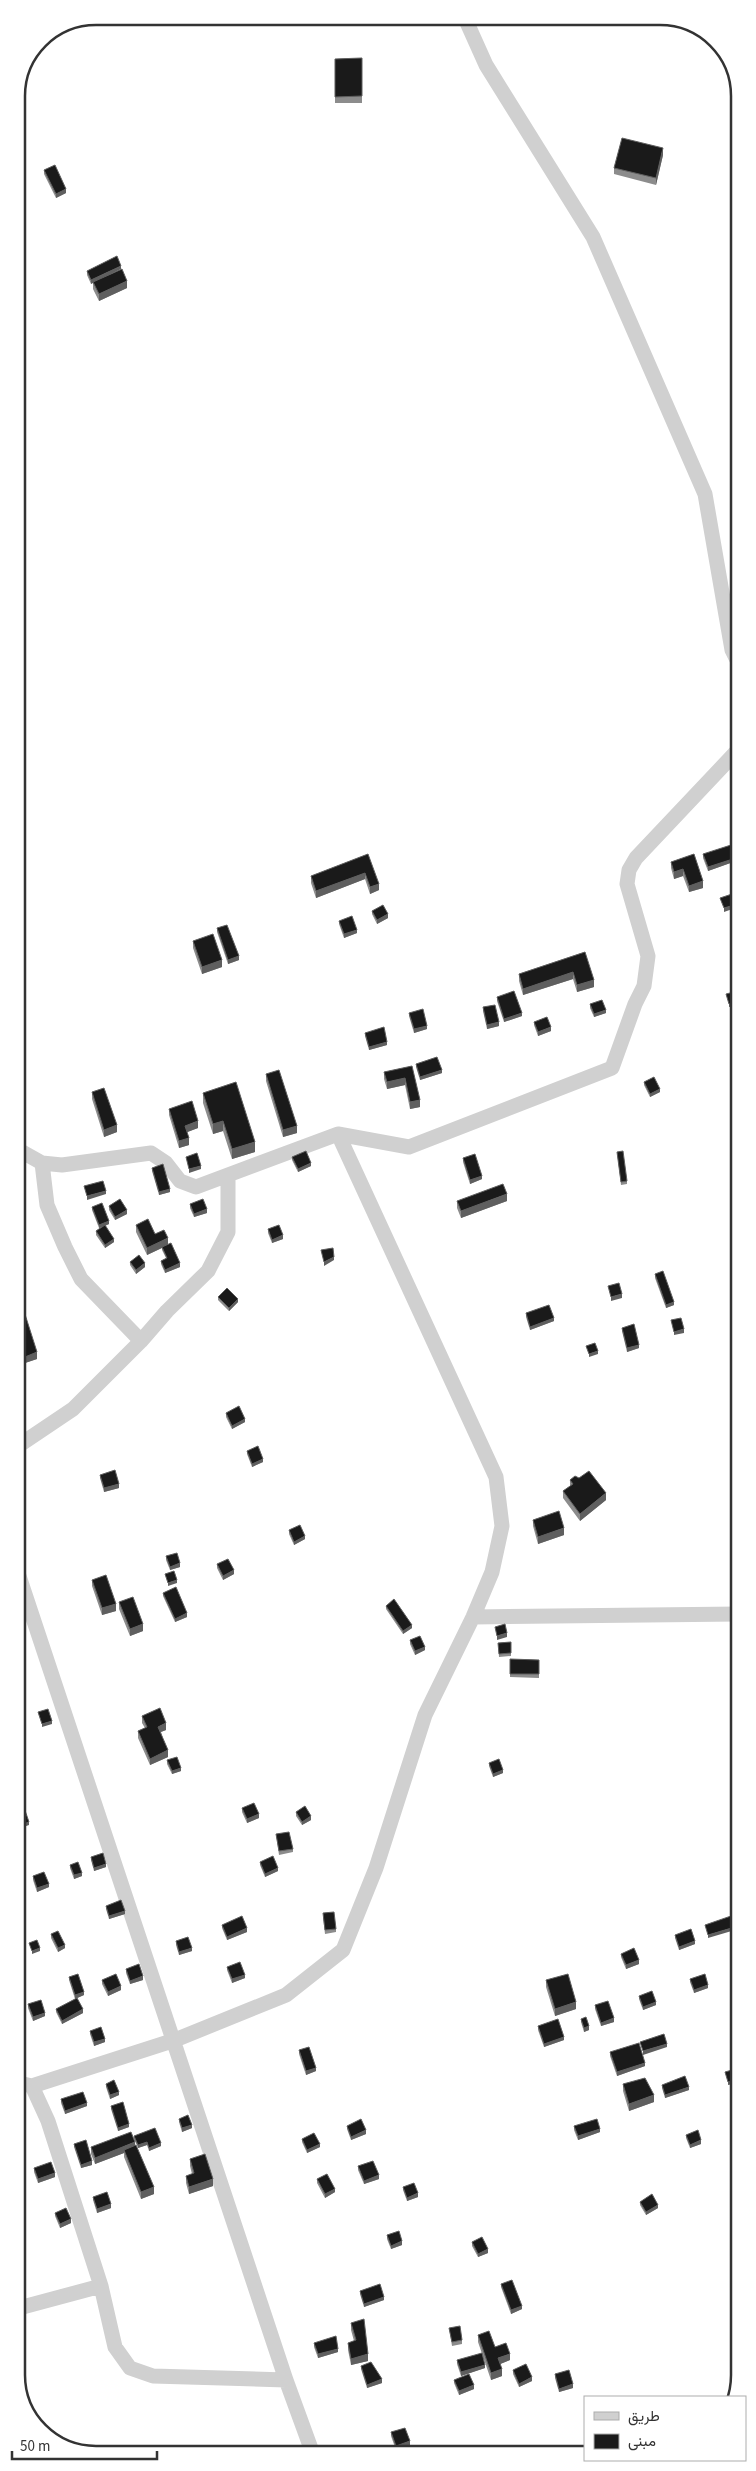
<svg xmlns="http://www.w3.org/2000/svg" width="756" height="2471" font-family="'Source Sans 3',Vazirmatn,sans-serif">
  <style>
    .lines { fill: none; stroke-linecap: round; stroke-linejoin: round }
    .street { stroke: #d0d0d0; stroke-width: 15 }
    .wall { fill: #8c8c8c }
    .shaded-wall { fill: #5f5f5f }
    .building { fill: #1a1a1a; stroke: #5f5f5f }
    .rim { fill: none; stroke: #333; stroke-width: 2.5 }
  </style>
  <rect width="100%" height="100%" fill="#fff"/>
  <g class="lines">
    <!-- street -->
    <path class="street" d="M464,16L486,65L593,237L705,494L732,650L738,662
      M17,1149L42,1163L62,1165L151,1153L166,1163L180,1181L196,1187L338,1134L409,1147L612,1068L635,1004L644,986L648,956L627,884L629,870L636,858L738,750
      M42,1163L47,1205L65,1247L81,1279L141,1341
      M18,1446L73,1409L141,1341L167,1311L208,1271L228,1232V1175
      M18,1573L286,2380L313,2454
      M473,1617L739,1614
      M19,2083L32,2086L175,2040L286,1995L343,1950L376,1868L425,1715L473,1617L492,1572L502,1526L496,1477L338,1134
      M32,2086L48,2121L101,2286L115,2347L130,2368L153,2376L286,2380
      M19,2308L101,2286"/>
  </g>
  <!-- wall -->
  <path class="wall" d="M362,58V103H335V59Z
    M663,155L656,185L614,174V168Z
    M44,170L66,193L56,198L44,174Z
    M87,271L127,288L99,301L93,289V282L91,284L87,275Z
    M368,854L379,890L370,894L365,879L316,898L311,883V876Z
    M694,854L703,888L689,892L683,876L674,879L671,868V862Z
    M703,854L736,861L708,871L703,858Z
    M372,911L388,918L377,924L372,914Z
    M339,921L357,933L344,938L339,924Z
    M217,928L239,960L228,964L217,932Z
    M193,941L222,967L202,974L193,948Z
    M585,952L594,987L577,992L573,979L523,995L519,981V974Z
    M497,997L522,1016L504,1022L497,1001Z
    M590,1004L606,1013L594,1017L590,1008Z
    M483,1007L499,1026L487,1029L483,1011Z
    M409,1013L427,1029L414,1033L409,1016Z
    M534,1022L551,1031L538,1036L534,1025Z
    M365,1033L387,1045L369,1050L365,1036Z
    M416,1064L442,1073L420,1080L416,1067Z
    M412,1066L420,1107L410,1109L405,1085L387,1089L384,1079V1072Z
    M266,1074L297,1133L283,1137L266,1081Z
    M644,1082L660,1092L650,1097L644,1085Z
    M92,1092L117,1132L104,1137L92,1099Z
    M203,1093L255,1152L232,1159L223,1131L213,1134L203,1103Z
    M169,1109L198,1128L187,1132L189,1145L179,1148L169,1115Z
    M617,1152L627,1181V1184L621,1185Z
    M292,1157L311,1166L298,1172L292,1160Z
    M463,1158L482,1179L470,1184L463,1162Z
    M152,1168L170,1192L159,1195L152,1171Z
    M457,1201H507L461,1218L457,1208Z
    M190,1204L207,1213L194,1217L190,1208Z
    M109,1206L127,1214L115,1220L109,1210Z
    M92,1207L109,1224L105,1226L114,1242L105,1248L96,1235V1231L101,1227L99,1228L92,1210Z
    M136,1225L155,1234L168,1244L180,1267L165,1273L161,1264V1261L166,1258L162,1250V1248L147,1255L136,1232Z
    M268,1229L283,1239L272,1243L268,1233Z
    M130,1262L145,1267L136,1274L130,1265Z
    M655,1274L674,1305L666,1308L655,1278Z
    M218,1297L238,1302L229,1311L218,1300Z
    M18,1309L37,1359L25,1363L18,1340Z
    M526,1313L554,1321L530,1330L526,1317Z
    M622,1328L639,1348L627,1352L622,1331Z
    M226,1413L245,1422L232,1429L226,1417Z
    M247,1451L263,1462L252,1467L247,1454Z
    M100,1475L119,1488L104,1492L100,1478Z
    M570,1480L606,1500L580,1521L563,1498V1491L570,1486Z
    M533,1520L564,1535L538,1544L533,1526Z
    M289,1530L305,1539L294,1545L289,1534Z
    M166,1556L180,1567L170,1570L166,1560Z
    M217,1564L234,1574L223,1580L217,1568Z
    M92,1580L116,1611L102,1615L92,1586Z
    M163,1593L187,1617L175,1622L163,1596Z
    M119,1602L143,1631L130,1636L119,1609Z
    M386,1606L412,1628L403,1634L386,1609Z
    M410,1640L425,1650L415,1655L410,1644Z
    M511,1642V1656L499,1657L498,1643Z
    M510,1659L539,1660V1678L510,1677Z
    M142,1716L166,1730L161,1732L168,1757L150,1765L138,1738V1731L145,1728L142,1723Z
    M167,1760L181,1771L172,1774L167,1764Z
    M489,1763L503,1773L493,1777L489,1766Z
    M242,1808L259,1818L247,1823L242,1812Z
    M296,1812L311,1820L302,1825L296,1816Z
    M276,1834L293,1849V1852L279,1855Z
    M91,1857L106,1867L94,1871L91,1860Z
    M260,1862L278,1871L265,1877L260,1865Z
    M70,1865L82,1876L74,1879L70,1868Z
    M33,1876L49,1887L37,1892L33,1880Z
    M106,1906L125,1914L109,1919L106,1909Z
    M323,1917L336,1929V1932L325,1934Z
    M222,1925L247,1932L227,1940L222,1928Z
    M51,1934L65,1948L58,1952L51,1938Z
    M675,1935L695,1944L679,1950L675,1938Z
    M176,1941L192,1951L179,1955L176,1945Z
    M621,1954L639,1964L626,1969L621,1957Z
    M227,1967L245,1978L232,1983L227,1970Z
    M126,1969L143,1980L130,1984L126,1973Z
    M69,1977L84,1995L77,1998L83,2013L62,2024L56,2012V2009L75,1999L69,1980Z
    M690,1979L708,1988L694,1993L690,1982Z
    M102,1980L121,1990L108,1996L102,1984Z
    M546,1980L576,2009L555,2016L546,1987Z
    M639,1996L656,2005L643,2010L639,1999Z
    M28,2004L45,2016L33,2021L28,2008Z
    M595,2005L614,2022L601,2026L595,2009Z
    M581,2019L589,2030L584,2032L581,2022Z
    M538,2026L564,2040L544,2047L538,2030Z
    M90,2031L105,2042L94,2046L90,2034Z
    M299,2050L316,2071L306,2075L299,2054Z
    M610,2052L645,2066L617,2076L610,2056Z
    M106,2084L119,2095L110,2099L106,2087Z
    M623,2084L654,2102L629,2111L623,2091Z
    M662,2085L689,2090L665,2098L662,2088Z
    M61,2099L87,2106L65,2114L61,2103Z
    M111,2106L129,2127L118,2131L111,2109Z
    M179,2119L192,2128L182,2132L179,2122Z
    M347,2126L366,2134L351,2140L347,2129Z
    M574,2126L600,2132L578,2140L574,2130Z
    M686,2135L701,2144L690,2148L686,2138Z
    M134,2136L161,2146L149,2151L147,2145L138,2148L134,2139Z
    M302,2139L320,2147L307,2153L302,2142Z
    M74,2144L92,2165L81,2168L74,2147Z
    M135,2146L154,2194L141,2199L124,2157V2153L95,2164L91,2154V2147Z
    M190,2159L213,2186L189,2194L186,2183V2176L192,2174L190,2166Z
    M358,2166L379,2179L364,2184L358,2170Z
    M34,2168L55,2177L38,2183L34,2172Z
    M317,2179L335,2192L325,2198L317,2183Z
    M403,2187L418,2197L407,2201L403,2190Z
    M93,2197L111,2208L97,2213L93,2200Z
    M640,2202L658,2208L646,2215L640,2205Z
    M55,2213L71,2223L60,2228L55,2216Z
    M387,2235L402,2245L391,2249L387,2239Z
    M472,2242L488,2253L478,2257L472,2246Z
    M501,2284L522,2309L511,2314L501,2287Z
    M360,2291L384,2300L364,2307L360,2294Z
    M351,2323L368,2361L351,2365L348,2350V2343L354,2341L351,2330Z
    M449,2328L462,2340V2344L452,2346Z
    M478,2335L495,2347L510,2360L500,2364L502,2376L491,2380L478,2342Z
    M314,2343L338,2352L318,2358L314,2347Z
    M457,2360L485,2368L461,2376L457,2364Z
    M361,2366L382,2383L367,2388L361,2369Z
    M513,2370L532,2381L519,2387L513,2374Z
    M555,2374L573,2388L559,2392L555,2378Z
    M454,2380L474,2389L459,2395L454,2383Z
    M391,2432L410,2445L396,2450L391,2436Z"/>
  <!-- shaded-wall -->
  <path class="shaded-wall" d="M663,148V155L656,185V178Z
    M66,189V193L56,198V194Z
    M121,266V269L91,284V280Z
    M127,281V288L99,301V294Z
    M736,858V861L708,871V867Z
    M683,869V876L674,879V872Z
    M365,873V879L316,898V891Z
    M703,881V888L689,892V886Z
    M379,884V890L370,894V887Z
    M738,904V907L724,912V908Z
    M388,914V918L377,924V920Z
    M357,930V933L344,938V934Z
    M239,956V960L228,964V960Z
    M222,960V967L202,974V967Z
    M573,972V979L523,995V989Z
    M738,979V983L734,984V980Z
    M594,980V987L577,992V985Z
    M738,1002V1005L729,1007V1004Z
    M606,1010V1013L594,1017V1014Z
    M522,1013V1016L504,1022V1019Z
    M499,1022V1026L487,1029V1025Z
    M427,1026V1029L414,1033V1029Z
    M551,1027V1031L538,1036V1032Z
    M387,1042V1045L369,1050V1047Z
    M442,1070V1073L420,1080V1077Z
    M405,1078V1085L387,1089V1082Z
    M660,1089V1092L650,1097V1094Z
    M420,1100V1107L410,1109V1102Z
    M198,1121V1128L185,1133V1126Z
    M223,1121V1131L213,1134V1124Z
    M117,1125V1132L104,1137V1130Z
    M297,1126V1133L283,1137V1130Z
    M189,1138V1145L179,1148V1141Z
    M255,1142V1152L232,1159V1149Z
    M311,1163V1166L298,1172V1169Z
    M201,1166V1169L189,1173V1169Z
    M482,1176V1179L470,1184V1180Z
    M170,1189V1192L159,1195V1192Z
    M106,1191V1194L87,1200V1196Z
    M507,1194V1201L461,1218V1211Z
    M207,1209V1213L194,1217V1214Z
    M127,1210V1214L115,1220V1217Z
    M109,1221V1224L99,1228V1225Z
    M283,1235V1239L272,1243V1240Z
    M168,1238V1245L147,1255V1248Z
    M114,1239V1242L105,1248V1245Z
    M334,1257V1260L324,1266V1262Z
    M145,1263V1267L136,1274V1270Z
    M180,1263V1267L165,1273V1270Z
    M622,1294V1298L611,1301V1297Z
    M238,1299V1302L229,1311V1308Z
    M674,1302V1305L666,1308V1305Z
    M554,1318V1321L530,1330V1327Z
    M684,1329V1333L674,1335V1332Z
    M639,1345V1348L627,1352V1348Z
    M598,1351V1354L589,1357V1354Z
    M37,1352V1359L25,1363V1357Z
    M245,1419V1422L232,1429V1426Z
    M263,1459V1462L252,1467V1464Z
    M119,1484V1488L104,1492V1488Z
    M606,1493V1500L580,1521V1514Z
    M564,1528V1535L538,1544V1537Z
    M305,1536V1539L294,1545V1542Z
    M180,1563V1567L170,1570V1567Z
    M234,1570V1574L223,1580V1576Z
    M177,1580V1583L168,1586V1583Z
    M116,1604V1611L102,1615V1608Z
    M187,1613V1617L175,1622V1619Z
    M143,1624V1631L130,1636V1629Z
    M412,1625V1628L403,1634V1631Z
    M507,1633V1637L497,1640V1636Z
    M425,1647V1650L415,1655V1651Z
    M52,1721V1724L42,1727V1724Z
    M166,1723V1730L158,1733V1727Z
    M168,1750V1757L150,1765V1759Z
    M181,1768V1771L172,1774V1771Z
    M503,1770V1773L493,1777V1774Z
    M259,1814V1818L247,1823V1819Z
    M311,1816V1820L302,1825V1822Z
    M29,1822V1825L18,1829V1826Z
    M106,1864V1867L94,1871V1868Z
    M278,1868V1871L265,1877V1874Z
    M82,1873V1876L74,1879V1875Z
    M49,1884V1887L37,1892V1888Z
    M125,1911V1914L109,1919V1916Z
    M735,1927V1930L708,1938V1935Z
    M247,1928V1932L227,1940V1937Z
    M695,1941V1944L679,1950V1947Z
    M65,1945V1948L58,1952V1948Z
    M40,1948V1951L32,1954V1951Z
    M192,1948V1951L179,1955V1952Z
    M639,1960V1964L626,1969V1965Z
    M245,1975V1978L232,1983V1979Z
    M143,1976V1980L130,1984V1981Z
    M708,1985V1988L694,1993V1990Z
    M121,1986V1990L108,1996V1992Z
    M84,1992V1995L75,1999V1995Z
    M576,2002V2009L555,2016V2009Z
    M656,2002V2005L643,2010V2007Z
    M83,2009V2013L62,2024V2021Z
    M45,2013V2016L33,2021V2017Z
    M614,2018V2022L601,2026V2023Z
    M589,2026V2030L584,2032V2028Z
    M564,2037V2040L544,2047V2044Z
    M105,2039V2042L94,2046V2042Z
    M667,2044V2047L643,2055V2051Z
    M645,2063V2066L617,2076V2072Z
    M316,2068V2071L306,2075V2071Z
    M739,2079V2083L728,2085V2082Z
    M689,2087V2090L665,2098V2095Z
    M119,2092V2095L110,2099V2095Z
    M654,2095V2102L629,2111V2104Z
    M87,2103V2106L65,2114V2111Z
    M129,2124V2127L118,2131V2128Z
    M192,2125V2128L182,2132V2128Z
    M600,2129V2132L578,2140V2136Z
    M366,2130V2134L351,2140V2137Z
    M701,2140V2144L690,2148V2145Z
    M135,2142V2149L124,2150V2153L95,2164V2158Z
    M147,2142V2145L138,2148V2145Z
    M161,2143V2146L149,2151V2148Z
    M320,2144V2147L307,2153V2150Z
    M92,2161V2165L81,2168V2165Z
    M55,2173V2177L38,2183V2179Z
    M379,2175V2179L364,2184V2181Z
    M213,2179V2186L189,2194V2187Z
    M21,2183V2190H19V2184Z
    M154,2187V2194L141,2199V2192Z
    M335,2189V2192L325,2198V2194Z
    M418,2193V2197L407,2201V2198Z
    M111,2204V2208L97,2213V2209Z
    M658,2205V2208L646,2215V2212Z
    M22,2219V2225L19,2227V2220Z
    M71,2219V2223L60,2228V2224Z
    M402,2241V2245L391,2249V2246Z
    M488,2249V2253L478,2257V2254Z
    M384,2297V2300L364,2307V2304Z
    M522,2306V2309L511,2314V2310Z
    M338,2349V2352L318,2358V2354Z
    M368,2354V2361L351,2365V2359Z
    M510,2354V2360L498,2365V2358Z
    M485,2365V2368L461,2376V2372Z
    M502,2369V2376L491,2380V2373Z
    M532,2377V2381L519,2387V2384Z
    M382,2379V2383L367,2388V2385Z
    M573,2384V2388L559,2392V2389Z
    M474,2385V2389L459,2395V2391Z
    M410,2441V2445L396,2450V2446Z"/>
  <!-- building -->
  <path class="building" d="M362,58V96L335,97V59Z
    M622,138L663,148L656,178L614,168Z
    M55,165L66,189L56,194L44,170Z
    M117,256L121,266L91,280L87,271Z
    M122,269L127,281L99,294L93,282Z
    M731,845L736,858L708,867L703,854Z
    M368,854L379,884L370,887L365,873L316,891L311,876Z
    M694,854L703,881L689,886L683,869L674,872L671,862Z
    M735,893L738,904L724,908L720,898Z
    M383,905L388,914L377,920L372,911Z
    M352,916L357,930L344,934L339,921Z
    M227,925L239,956L228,960L217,928Z
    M213,934L222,960L202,967L193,941Z
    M585,952L594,980L577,985L573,972L523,989L519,974Z
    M738,966V979L734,980L731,968Z
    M514,991L522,1013L504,1019L497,997Z
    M738,991V1002L729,1004L726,994Z
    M602,1000L606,1010L594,1014L590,1004Z
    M495,1005L499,1022L487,1025L483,1007Z
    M423,1009L427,1026L414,1029L409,1013Z
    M547,1017L551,1027L538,1032L534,1022Z
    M384,1027L387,1042L369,1047L365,1033Z
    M437,1057L442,1070L420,1077L416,1064Z
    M412,1066L420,1100L410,1102L405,1078L387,1082L384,1072Z
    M279,1070L297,1126L283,1130L266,1074Z
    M654,1077L660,1089L650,1094L644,1082Z
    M236,1082L255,1142L232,1149L223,1121L213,1124L203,1093Z
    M104,1088L117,1125L104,1130L92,1092Z
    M192,1101L198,1121L185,1126L189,1138L179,1141L169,1109Z
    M306,1151L311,1163L298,1169L292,1157Z
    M623,1151L627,1181L621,1182L617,1152Z
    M197,1153L201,1166L189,1169L186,1157Z
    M475,1154L482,1176L470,1180L463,1158Z
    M163,1164L170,1189L159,1192L152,1168Z
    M103,1181L106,1191L87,1196L84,1186Z
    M503,1184L507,1194L461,1211L457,1201Z
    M120,1199L127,1210L115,1217L109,1206Z
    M203,1199L207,1209L194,1214L190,1204Z
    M102,1203L109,1221L99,1225L92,1207Z
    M148,1219L155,1234L164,1230L168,1238L147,1248L136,1225Z
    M105,1225L114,1239L105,1245L96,1231Z
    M279,1225L283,1235L272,1240L268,1229Z
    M171,1243L180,1263L165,1270L161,1261L167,1258L162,1247Z
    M333,1248L334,1257L324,1262L321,1250Z
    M139,1255L145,1263L136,1270L130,1262Z
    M663,1271L674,1302L666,1305L655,1274Z
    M619,1283L622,1294L611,1297L608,1286Z
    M227,1288L238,1299L229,1308L218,1297Z
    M549,1305L554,1318L530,1327L526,1313Z
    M23,1308L37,1352L25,1357L18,1334V1309Z
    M681,1318L684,1329L674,1332L671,1320Z
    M634,1324L639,1345L627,1348L622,1328Z
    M595,1343L598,1351L589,1354L586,1346Z
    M239,1406L245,1419L232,1426L226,1413Z
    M258,1446L263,1459L252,1464L247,1451Z
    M115,1470L119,1484L104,1488L100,1475Z
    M589,1471L606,1493L580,1514L563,1491L573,1484L570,1480L575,1476L579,1478Z
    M559,1511L564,1528L538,1537L533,1520Z
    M300,1525L305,1536L294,1542L289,1530Z
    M177,1553L180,1563L170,1567L166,1556Z
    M228,1559L234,1570L223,1576L217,1564Z
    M174,1571L177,1580L168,1583L165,1574Z
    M106,1575L116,1604L102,1608L92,1580Z
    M176,1587L187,1613L175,1619L163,1593Z
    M133,1597L143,1624L130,1629L119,1602Z
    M394,1599L412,1625L403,1631L386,1606Z
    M505,1624L507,1633L497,1636L495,1627Z
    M420,1636L425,1647L415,1651L410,1640Z
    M511,1642V1653L499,1654L498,1643Z
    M510,1659L539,1660V1674H510Z
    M160,1708L166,1723L158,1727L168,1750L150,1759L138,1731L147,1727L142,1716Z
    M48,1709L52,1721L42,1724L38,1712Z
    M177,1757L181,1768L172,1771L167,1760Z
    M499,1759L503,1770L493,1774L489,1763Z
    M20,1796L29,1822L18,1826V1797Z
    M254,1803L259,1814L247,1819L242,1808Z
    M305,1806L311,1816L302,1822L296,1812Z
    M289,1832L293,1849L279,1851L276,1834Z
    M103,1853L106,1864L94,1868L91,1857Z
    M273,1856L278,1868L265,1874L260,1862Z
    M78,1862L82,1873L74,1875L70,1865Z
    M44,1872L49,1884L37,1888L33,1876Z
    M121,1900L125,1911L109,1916L106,1906Z
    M334,1912L336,1929L325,1930L323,1913Z
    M242,1916L247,1928L227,1937L222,1925Z
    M731,1916L735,1927L708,1935L705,1925Z
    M691,1929L695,1941L679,1947L675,1935Z
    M58,1931L65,1945L58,1948L51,1934Z
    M188,1937L192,1948L179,1952L176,1941Z
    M37,1940L40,1948L32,1951L29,1943Z
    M634,1948L639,1960L626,1965L621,1954Z
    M240,1962L245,1975L232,1979L227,1967Z
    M139,1964L143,1976L130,1981L126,1969Z
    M78,1974L84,1992L75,1995L69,1977Z
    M116,1974L121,1986L108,1992L102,1980Z
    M568,1974L576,2002L555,2009L546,1980Z
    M705,1974L708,1985L694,1990L690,1979Z
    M652,1991L656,2002L643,2007L639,1996Z
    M77,1998L83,2009L62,2021L56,2009Z
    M41,2000L45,2013L33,2017L28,2004Z
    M608,2001L614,2018L601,2023L595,2005Z
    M586,2017L589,2026L584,2028L581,2019Z
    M558,2019L564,2037L544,2044L538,2026Z
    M101,2027L105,2039L94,2042L90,2031Z
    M664,2034L667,2044L643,2051L640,2042Z
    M639,2043L645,2063L617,2072L610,2052Z
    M309,2047L316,2068L306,2071L299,2050Z
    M739,2068V2079L728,2082L725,2072Z
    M685,2076L689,2087L665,2095L662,2085Z
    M645,2078L654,2095L629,2104L623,2084Z
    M114,2080L119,2092L110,2095L106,2084Z
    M83,2092L87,2103L65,2111L61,2099Z
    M123,2102L129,2124L118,2128L111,2106Z
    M188,2115L192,2125L182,2128L179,2119Z
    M361,2119L366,2130L351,2137L347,2126Z
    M597,2119L600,2129L578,2136L574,2126Z
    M155,2128L161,2143L149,2148L147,2142L138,2145L134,2136Z
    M698,2130L701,2140L690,2145L686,2135Z
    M131,2132L135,2142L95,2158L91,2147Z
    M314,2133L320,2144L307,2150L302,2139Z
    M86,2140L92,2161L81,2165L74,2144Z
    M136,2145L154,2187L141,2192L124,2150Z
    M205,2154L213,2179L189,2187L186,2176L194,2173L190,2159Z
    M373,2161L379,2175L364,2181L358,2166Z
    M51,2162L55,2173L38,2179L34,2168Z
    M327,2174L335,2189L325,2194L317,2179Z
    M414,2183L418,2193L407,2198L403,2187Z
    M107,2192L111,2204L97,2209L93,2197Z
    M652,2194L658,2205L646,2212L640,2202Z
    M19,2208L22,2219L19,2220Z
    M66,2208L71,2219L60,2224L55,2213Z
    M399,2231L402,2241L391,2246L387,2235Z
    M482,2237L488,2249L478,2254L472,2242Z
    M512,2280L522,2306L511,2310L501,2284Z
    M380,2284L384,2297L364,2304L360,2291Z
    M364,2319L368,2354L351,2359L348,2343L356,2340L351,2323Z
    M460,2326L462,2340L452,2342L449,2328Z
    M489,2331L495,2347L506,2343L510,2354L498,2358L502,2369L491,2373L478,2335Z
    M336,2336L338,2349L318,2354L314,2343Z
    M482,2353L485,2365L461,2372L457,2360Z
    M371,2362L382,2379L367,2385L361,2366Z
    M526,2364L532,2377L519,2384L513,2370Z
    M569,2370L573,2384L559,2389L555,2374Z
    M469,2374L474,2385L459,2391L454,2380Z
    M405,2428L410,2441L396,2446L391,2432Z"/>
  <!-- crop -->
  <path d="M0 0H756V2471H0ZM96 25H660A71 71 0 0 1 731 96V2375A71 71 0 0 1 660 2446H96A71 71 0 0 1 25 2375V96A71 71 0 0 1 96 25Z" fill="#fff" fill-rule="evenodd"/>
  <path class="rim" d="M96 25H660A71 71 0 0 1 731 96V2375A71 71 0 0 1 660 2446H96A71 71 0 0 1 25 2375V96A71 71 0 0 1 96 25Z"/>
  <!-- legend -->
  <rect x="584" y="2396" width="162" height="65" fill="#ffffff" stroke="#adadad"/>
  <rect x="594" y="2412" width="25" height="8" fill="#d0d0d0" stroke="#adadad"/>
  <text x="628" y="2421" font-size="15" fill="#333333">طريق</text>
  <rect x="594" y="2434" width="25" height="15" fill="#1a1a1a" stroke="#adadad"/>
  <text x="628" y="2446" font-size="15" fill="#333333">مبنى</text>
  <!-- scale -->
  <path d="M12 2451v8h145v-8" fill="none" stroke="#333333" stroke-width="2.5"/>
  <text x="20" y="2451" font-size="15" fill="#333333" stroke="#ffffff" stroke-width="4" paint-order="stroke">50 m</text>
</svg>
